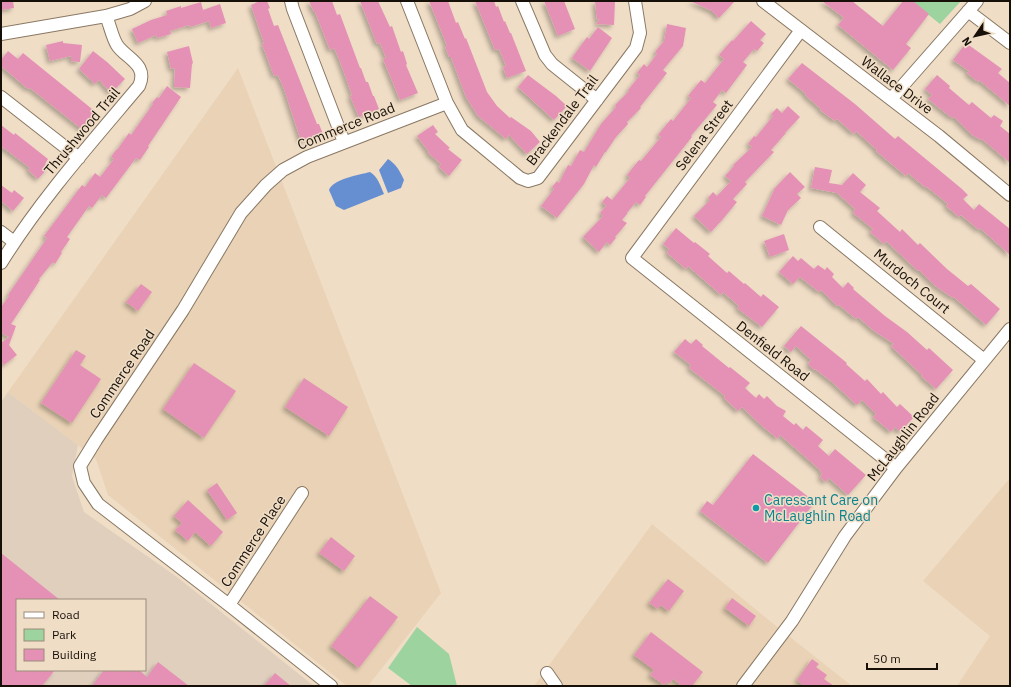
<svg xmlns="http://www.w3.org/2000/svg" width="1011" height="687" font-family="'IBM Plex Sans',sans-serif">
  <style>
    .commercial { fill: #e1cfbe; fill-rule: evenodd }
    .built { fill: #e9d2b5 }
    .green { fill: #9dd39f }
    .water { fill: #668fd2 }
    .building { fill: #e591b5; filter: url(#shadow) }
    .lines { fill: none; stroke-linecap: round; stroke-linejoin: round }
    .minor-casing { stroke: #897863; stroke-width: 14 }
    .minor { stroke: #fff; stroke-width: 12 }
    .culture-dot { fill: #0f9aa8; stroke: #f0ddc6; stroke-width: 1.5 }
    .labels { text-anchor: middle; stroke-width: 3; stroke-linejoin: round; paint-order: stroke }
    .street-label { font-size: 14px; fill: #171008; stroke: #f0ddc6 }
    .culture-label { font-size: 14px; fill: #0d838f; stroke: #f0ddc6; text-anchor: start }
  </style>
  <defs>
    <filter id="shadow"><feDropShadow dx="-3" dy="3" stdDeviation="2" flood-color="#0004"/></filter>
  </defs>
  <rect width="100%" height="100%" fill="#f0ddc6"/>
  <!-- commercial -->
  <path class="commercial" d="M8,392L78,445L72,476L84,512L177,577L314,686H1V402ZM17,600H145V670H17Z"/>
  <!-- built -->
  <path class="built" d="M238,68L441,593L368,686H347L108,495L96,459L8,392Z
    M1010,478V686H957L990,636L923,581Z
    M652,524L771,622L852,686H534Z"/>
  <!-- green -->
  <path class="green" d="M911,1H961L940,24Z
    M417,627L449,654L457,686H412L388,668Z"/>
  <!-- water -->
  <path class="water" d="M388,159C396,164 400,171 404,180L401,188L388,193L379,170Z
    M370,172C378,177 380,185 384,194L344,210L336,206L329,190C333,179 359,175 370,172Z"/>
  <!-- building -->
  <path class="building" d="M1,1H13L14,8L1,10Z
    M260,1H267L270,8L268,9L274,26L278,25L317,124H319L323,134L301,141L284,89L278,75L274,76L262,44L264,43L251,5Z
    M309,1H332L337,15L340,14L360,68H361L366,82H368L373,96H374L379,109L359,117L350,96L352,95L339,59L334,48L330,50L315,12H314Z
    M360,1H378L390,27L392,26L401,52L403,51L407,64L406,65L418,93L400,100L383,59L386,58L380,43L377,44Z
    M429,1H448L456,23L458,22L465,39L466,38L487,92L497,106L510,118L511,117L531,131L540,142L527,154L509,135L506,139L478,116L466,97L451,57H449L445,46H447L440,28Z
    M475,1H494L496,7L498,6L504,22L505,21L510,33H511L526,71L507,78L503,67L506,66L499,49L495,50Z
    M544,1H564L575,29L558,36Z
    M595,1H615L614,25L596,24L600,19L597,20Z
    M690,1H735L719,18L712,11Z
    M822,1H852L883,26L903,1H913L929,14L906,44L911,48L893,70L838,25L844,18Z
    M201,2L203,10L220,4L226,23L211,28L209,21L190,27L189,25L170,31L171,34L157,38L156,35L138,43L132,29L151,20L167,15L166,11L181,6V8Z
    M751,21L766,34L760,40L764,43L757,51L754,49L743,62L747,65L726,93L722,90L713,102L717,105L691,136L692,137L645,196L646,197L640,205L636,202L627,213V214L622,220L627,223L615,237L616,238L610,245L607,242L599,252L583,237L603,216L600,213L606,206L602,202L607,196L612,200L630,178L627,175L639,160L641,161L661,137L658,135L671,119L673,121L691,98L688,96L701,80L705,83L724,59L719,55L732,40L733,41Z
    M667,24L686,28L683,46L663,70L667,73L640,107L641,108L627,122L628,124L616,137L606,152H605L596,167L594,165L584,184L557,218L541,206L554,189L552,187L557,181L559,183L568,165L571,166L580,150L584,152L601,124L616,107L615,105L629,91L628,90L640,75L637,73L644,64L647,67L657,54L655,52L664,41Z
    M598,27L612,38L590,71L572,58L587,37L589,39Z
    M63,41V43L82,45L80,62L71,61V56L50,61L46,45Z
    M966,43L1002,69L998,73L1010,83V106L979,80L978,82L967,73L969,71L953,60Z
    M189,46L193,63L192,64L190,88L174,87L175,68L171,69L167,52Z
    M8,51L18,59L23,53L97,113L83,130L30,88L28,89L1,66V60Z
    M93,51L107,62L125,79L111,93L99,80L95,84L79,69Z
    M802,63L855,104L895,139L898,136L962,189L968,195L963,199L974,210L979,204L1010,229V255L980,228L979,230L961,215L959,217L946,206L948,204L927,187L926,188L908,173L906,176L876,151L877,150L856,131L854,134L837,119L835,121L820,110L821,109L805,95L806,94L788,79Z
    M528,75L556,96L567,106L554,120L518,87Z
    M937,75L950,86L949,88L969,105L972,102L991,118L994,115L1003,121L1000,126L1010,134V163L982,139L981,140L972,135L954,117L952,118L928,99L932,95L925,89Z
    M167,86L181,97L148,146L149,147L140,160L136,158L106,198L102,195L92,208L89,206L67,237L70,239L61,252L62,253L55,264L53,262L39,279L40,280L11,324L16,326L9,345L17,355L4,365L1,361V343L9,337L1,333V307L9,296L8,295L47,238L44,236L82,185L85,187L95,173L100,177L114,159L111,157L116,150H117L129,133L131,135L153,104L152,103L157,97L159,98Z
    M788,106L800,117L785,133H786L771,150L774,152L745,182L747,184L733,199L737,202L723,219L711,232L694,216L710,200L708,198L713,192L717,196L731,181L725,176L734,166L733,165L752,147L748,144L754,136L756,137L773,116L771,114L777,108L782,113Z
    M1,125L14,135L15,133L48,159L45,164L49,167L38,179L28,170L30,168L1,146Z
    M433,125L438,132L435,134L450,148L448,149L462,160L449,176L439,167L441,164L428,153L429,152L417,136Z
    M815,167L832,170L829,183L842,185L853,173L866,185L860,192L880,208L877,211L900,232L902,229L918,245L920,243L947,269L968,286L971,284L1000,309L986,325L954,297L953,298L934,285L919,270L918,271L886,241L884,244L870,232L873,229L853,213L855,209L837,193L811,188Z
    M790,172L805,187L797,194L801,198L788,210L781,225L762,216L774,190V189Z
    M1,185L12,193L14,190L24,198L13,211L1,201Z
    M676,228L694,243L695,242L710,254L708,256L727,273L729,271L744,284L745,283L761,297L763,294L779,307L762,327L737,308L739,306L723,292L721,295L688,266L686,269L667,253L669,249L663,244Z
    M784,234L789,250L770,257L764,241Z
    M793,256L798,261L801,258L814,269L818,265L825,270L827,267L834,274L832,277L843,288L848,282L854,288L853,289L885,316L907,332L927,350L929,348L953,370L936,389L921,376L922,375L891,346L894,344L874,331L858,317L856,319L839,305L837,306L821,290L819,292L800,277L793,284L779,272Z
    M141,284L152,292L138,311L126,302Z
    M801,326L847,363L846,364L865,381L867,379L881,394L883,392L897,407L900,404L914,417L900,432L895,427L891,432L873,417L876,414L862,400L857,405L832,382L815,369L814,370L808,364L811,360L796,346L791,352L784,346Z
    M685,339L691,344L696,339L703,345L702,346L729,368L730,367L750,383L745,388L756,398L759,394L764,399L767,396L777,406L786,411L783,416L794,425L796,423L803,430L806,426L823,440L818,446L829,456L835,449L866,475L848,495L829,478L826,482L820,477L822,474L819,469L780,435L778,439L762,426L742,407L738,411L724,398L725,396L689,368L691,365L674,352Z
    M76,350L86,356L80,365L101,379L72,423L41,403Z
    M194,363L236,391L204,438L163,409Z
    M304,378L348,407L329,436L285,407Z
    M753,454L815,502L768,563L700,511L707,501L713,505Z
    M217,483L237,513L227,520L207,490Z
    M188,500L223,532L211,546L195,532L188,541L175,530L182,523L174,516Z
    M331,537L355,556L344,571L319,553Z
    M1,553L60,600H17V670H55L42,686H1Z
    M668,579L684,591L669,611L660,605L658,609L649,603Z
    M370,596L398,617L359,668L331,646Z
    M732,598L756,616L749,626L725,608Z
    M651,632L703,672L692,686H682L673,679L669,684L667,682L664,685L650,675L654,670L634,655Z
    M812,659L819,664L816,667L827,675L824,679L834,686H804L797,680Z
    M158,662L189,686H92L104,670H139L147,677Z
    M275,673L291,686H264Z"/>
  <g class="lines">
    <defs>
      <path id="minor" d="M291,1L293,9L344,142
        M407,1L447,103L462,130L520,178L528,181L538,178L636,48L640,33L635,1
        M522,1L545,55L552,64L597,100
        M763,1L939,136L1010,195
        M968,11L1010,43
        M801,30L632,258L896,468
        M1,34L106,16L130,9L145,1
        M1,97L79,158
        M891,99L977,1
        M820,227L984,360
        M1,232L14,242
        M1,263C41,199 91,143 139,86C149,64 125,58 117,45C112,37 110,25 106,16
        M229,605L302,493
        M547,673L556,686
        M331,686L229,605L98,504L84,483L80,466L96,440L183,310L241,213L266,185L283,170L307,157L447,103
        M743,686L792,621L845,536L896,468L1010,329"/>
    </defs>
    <!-- minor casing -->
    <use href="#minor" class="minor-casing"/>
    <!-- minor -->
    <use href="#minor" class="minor"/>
  </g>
  <!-- markers -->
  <circle class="culture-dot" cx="756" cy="508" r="4"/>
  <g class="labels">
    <!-- street labels -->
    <g class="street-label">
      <text transform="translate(897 85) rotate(37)" y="5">Wallace Drive</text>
      <text transform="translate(562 120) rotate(-53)" y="5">Brackendale Trail</text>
      <text transform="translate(346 126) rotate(-22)" y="5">Commerce Road</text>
      <text transform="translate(82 131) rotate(-50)" y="5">Thrushwood Trail</text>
      <text transform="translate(704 135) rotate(-53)" y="5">Selena Street</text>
      <text transform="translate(912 281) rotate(39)" y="5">Murdoch Court</text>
      <text transform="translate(773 351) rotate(38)" y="5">Denfield Road</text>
      <text transform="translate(122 374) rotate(-56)" y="5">Commerce Road</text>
      <text transform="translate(903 437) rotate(-52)" y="5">McLaughlin Road</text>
      <text transform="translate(253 541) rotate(-57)" y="5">Commerce Place</text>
    </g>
    <!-- culture labels -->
    <g class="culture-label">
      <text x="764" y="505">Caressant Care on<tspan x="764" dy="16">McLaughlin Road</tspan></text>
    </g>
  </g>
  <!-- border -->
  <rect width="1011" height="687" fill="none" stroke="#171008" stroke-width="4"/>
  <!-- legend -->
  <rect x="16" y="599" width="130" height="72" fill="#f0ddc6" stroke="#998b7a"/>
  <rect x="24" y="612" width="20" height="6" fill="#ffffff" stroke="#998b7a"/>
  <text x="52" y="619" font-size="12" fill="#171008">Road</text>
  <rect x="24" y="629" width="20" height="12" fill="#9dd39f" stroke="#998b7a"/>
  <text x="52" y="639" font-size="12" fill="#171008">Park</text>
  <rect x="24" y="649" width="20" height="12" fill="#e591b5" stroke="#998b7a"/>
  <text x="52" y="659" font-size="12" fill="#171008">Building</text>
  <!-- north arrow -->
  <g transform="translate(975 36) rotate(236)" stroke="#f0ddc6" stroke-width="3" paint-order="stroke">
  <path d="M0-3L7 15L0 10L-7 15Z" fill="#171008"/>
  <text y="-6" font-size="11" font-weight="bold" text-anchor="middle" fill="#171008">N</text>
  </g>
  <!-- scale -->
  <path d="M867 663v6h70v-6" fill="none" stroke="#171008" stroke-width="2"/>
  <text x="873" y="663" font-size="12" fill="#171008" stroke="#f0ddc6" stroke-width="3" paint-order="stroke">50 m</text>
</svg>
